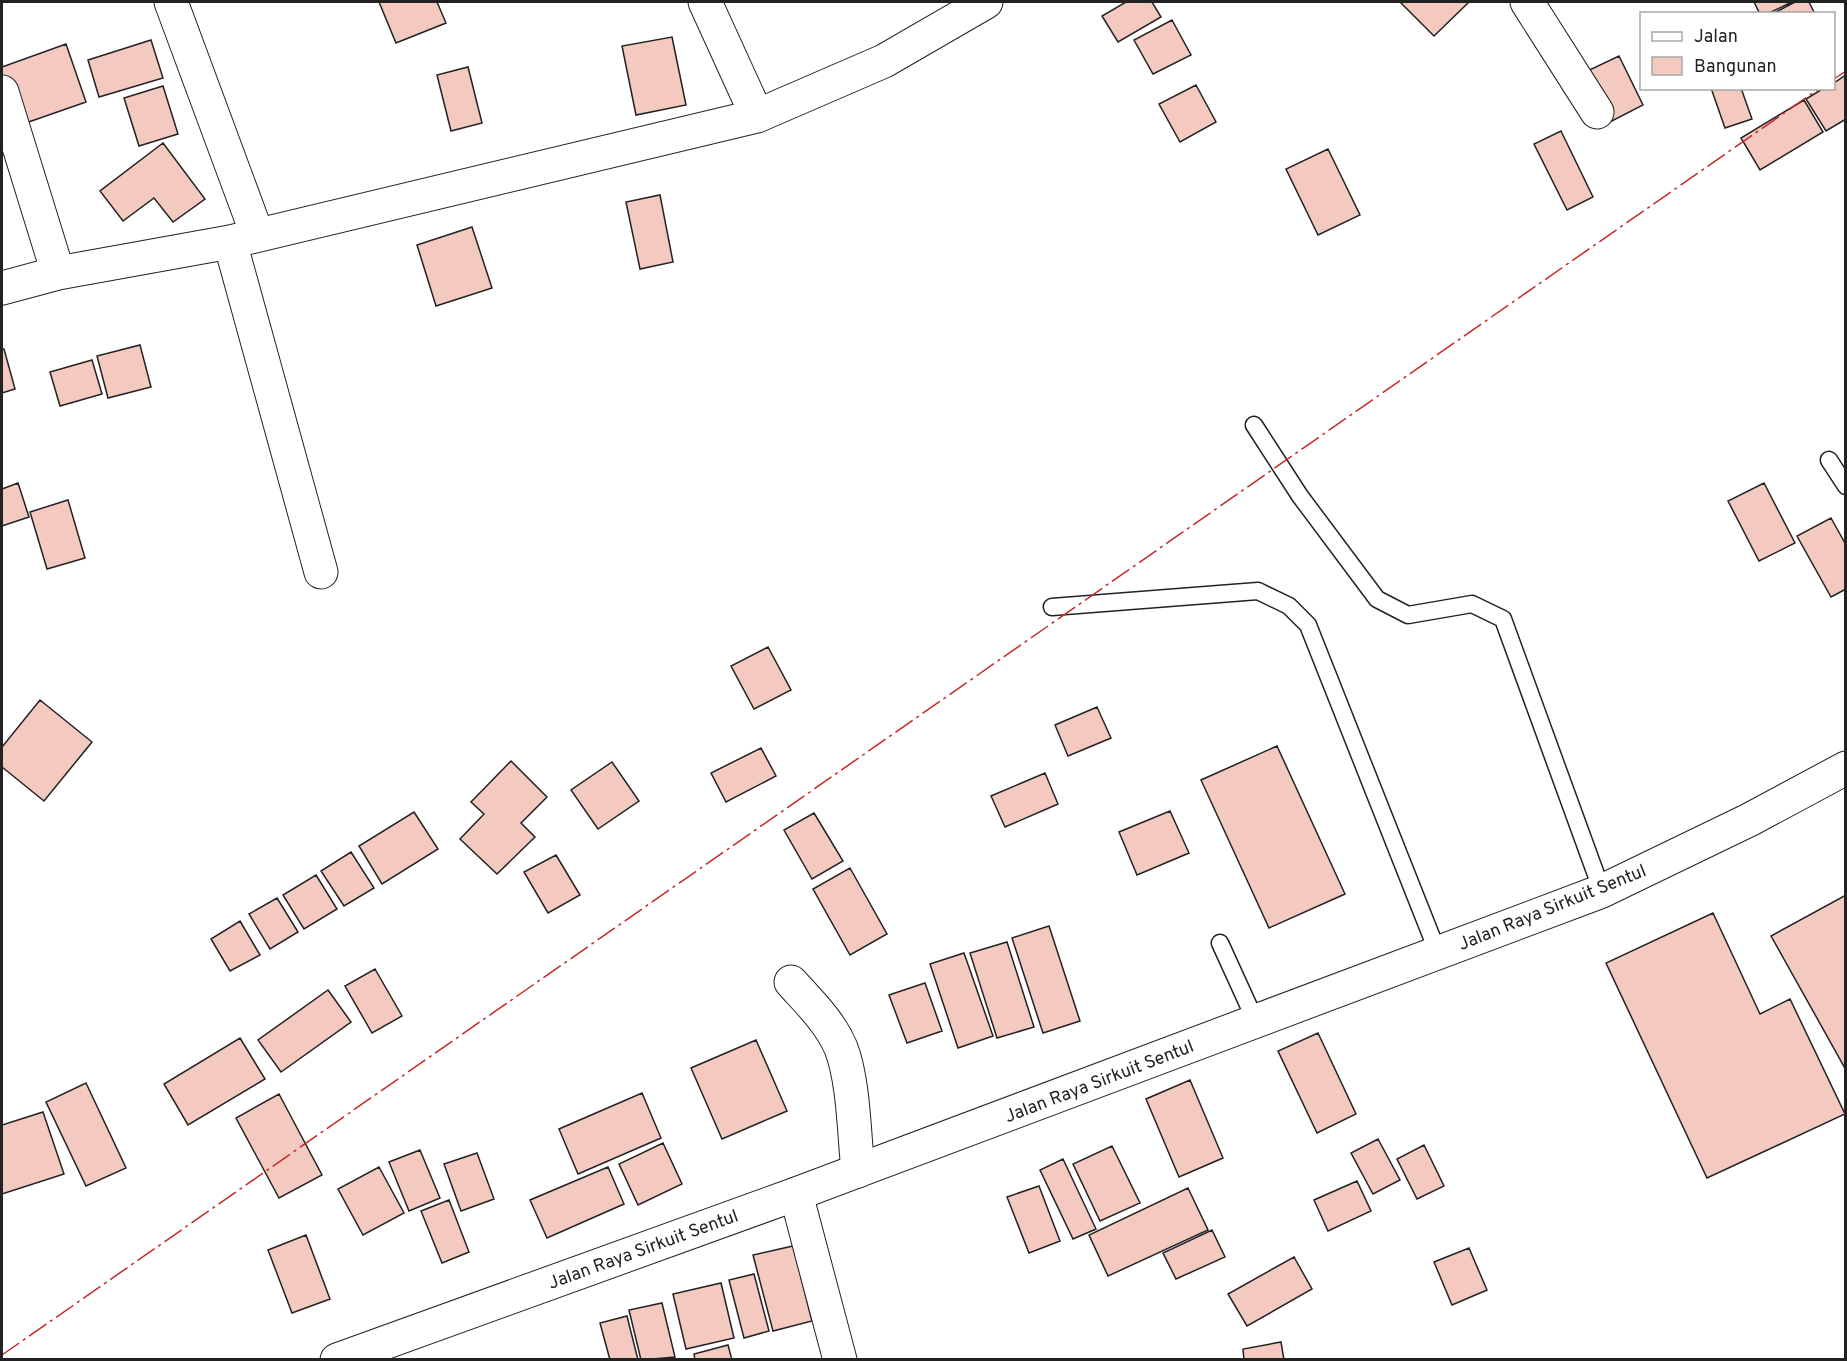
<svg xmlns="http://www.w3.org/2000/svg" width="1847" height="1361" font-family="Overpass,sans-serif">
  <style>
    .building { fill: #f3c9c0; stroke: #222; stroke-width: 1.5 }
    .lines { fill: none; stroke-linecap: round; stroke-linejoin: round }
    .lane-casing { stroke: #222; stroke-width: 19 }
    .street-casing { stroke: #222; stroke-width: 35 }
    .primary-casing { stroke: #222; stroke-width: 35 }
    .lane { stroke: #fff; stroke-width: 16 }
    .street { stroke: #fff; stroke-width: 33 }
    .primary { stroke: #fff; stroke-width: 33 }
    .power { stroke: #c62828; stroke-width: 1.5; stroke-dasharray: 21 4.5 3 4.5; stroke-linecap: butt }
    .labels { text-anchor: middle; stroke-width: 4.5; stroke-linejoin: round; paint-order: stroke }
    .street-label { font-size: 18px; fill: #222; stroke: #fff }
  </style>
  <rect width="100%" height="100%" fill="#fff"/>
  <!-- building -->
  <path class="building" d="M379,2H437L446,23L396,43Z
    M1126,2H1152L1161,17L1118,42L1102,16Z
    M1400,2H1469L1434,36Z
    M1754,2H1792L1767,14H1760Z
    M1795,2H1809L1815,14H1772Z
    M1172,20L1191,55L1153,74L1134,40Z
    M672,37L686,105L636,115L622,46Z
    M151,40L163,78L99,97L88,60Z
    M66,44L86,102L20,125L2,74V67Z
    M1619,56L1643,105L1608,123L1583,73Z
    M468,67L482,123L451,131L437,75Z
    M1846,75V119L1826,131L1806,99L1824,88H1834V83Z
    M1196,85L1216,122L1180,142L1159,104Z
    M163,86L178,134L139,146L124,98Z
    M1711,88H1741L1752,119L1725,128Z
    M1804,100L1823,132L1760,170L1741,138Z
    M1561,131L1593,197L1567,210L1534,144Z
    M163,143L205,199L173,222L154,198L123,221L100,191Z
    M1328,149L1360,215L1318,235L1286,169Z
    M660,195L673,262L640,269L626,202Z
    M472,227L492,288L436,306L417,245Z
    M140,345L151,387L108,398L97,356Z
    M2,349H4L15,389L2,393Z
    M92,360L102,394L60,406L50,372Z
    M18,483L29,517L2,526V489Z
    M1764,483L1795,543L1759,561L1728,501Z
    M68,500L85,558L47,569L30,512Z
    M1831,518L1846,545V589L1831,597L1797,536Z
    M768,647L791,690L754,709L731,666Z
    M40,700L92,742L44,801L2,767V747Z
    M1097,707L1111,738L1068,756L1055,725Z
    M1277,746L1345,894L1269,928L1201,780Z
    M761,748L776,776L726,802L711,773Z
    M511,761L547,797L521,823L535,837L497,874L460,839L484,814L471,802Z
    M612,762L639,801L598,829L571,790Z
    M1045,773L1058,804L1005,827L991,796Z
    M1170,811L1189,853L1137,875L1119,832Z
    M414,812L438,849L382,884L359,846Z
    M814,813L843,861L812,879L784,830Z
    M351,852L374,888L344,906L321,871Z
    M556,855L580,895L548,913L524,872Z
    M850,868L887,934L850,955L813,889Z
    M316,875L337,909L304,929L283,895Z
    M1846,895V1070L1771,936Z
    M277,898L298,932L270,949L249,914Z
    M1713,913L1760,1014L1790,999L1845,1114L1707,1178L1606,963Z
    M240,921L260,955L230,971L211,939Z
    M1049,926L1080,1021L1043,1033L1012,938Z
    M1007,942L1034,1027L997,1038L970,953Z
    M964,953L993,1036L958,1048L930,964Z
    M375,969L402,1016L372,1033L345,986Z
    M925,983L942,1031L907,1043L889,995Z
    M328,990L351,1022L281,1072L258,1040Z
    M1318,1033L1356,1114L1317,1133L1278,1051Z
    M240,1038L265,1079L188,1125L164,1084Z
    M756,1040L787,1111L722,1139L691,1068Z
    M1190,1080L1223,1158L1179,1177L1146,1099Z
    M86,1083L126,1168L86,1186L46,1102Z
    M642,1093L661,1138L578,1174L559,1129Z
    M279,1094L322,1175L279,1198L236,1118Z
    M43,1112L64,1174L2,1194V1125Z
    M1378,1139L1400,1180L1373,1194L1351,1153Z
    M663,1143L682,1184L638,1205L619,1164Z
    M1424,1145L1444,1186L1417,1199L1397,1159Z
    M1112,1146L1140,1203L1100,1221L1073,1164Z
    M420,1150L440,1198L409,1211L389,1162Z
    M477,1153L494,1199L461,1211L444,1164Z
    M1063,1159L1096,1229L1073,1239L1040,1170Z
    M379,1167L404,1213L363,1235L338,1189Z
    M608,1167L624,1204L547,1238L530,1200Z
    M1357,1181L1371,1211L1328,1231L1314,1200Z
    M1039,1186L1060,1241L1029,1253L1007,1197Z
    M1188,1188L1208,1230L1108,1276L1089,1235Z
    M449,1200L469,1252L442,1263L421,1211Z
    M1212,1230L1225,1257L1176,1279L1163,1253Z
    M306,1235L330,1299L292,1313L268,1250Z
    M793,1246L812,1321L773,1331L753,1255Z
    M1469,1248L1487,1290L1452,1305L1434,1262Z
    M1294,1257L1312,1289L1247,1326L1228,1294Z
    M754,1274L769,1331L744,1338L729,1280Z
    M721,1283L734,1338L686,1349L673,1294Z
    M662,1303L675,1357L641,1360L629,1310Z
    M627,1316L638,1360H610L600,1323Z
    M1281,1342L1284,1360H1244L1243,1349Z
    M728,1345L732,1360H695L694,1354Z"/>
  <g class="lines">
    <defs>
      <path id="lane" d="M1254,425L1300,496L1377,599L1408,615L1472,604L1503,619L1602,891
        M1829,460L1846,486
        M1052,607L1258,591L1289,606L1308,625L1438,953
        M1220,943L1256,1022"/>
      <path id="street" d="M171,2L257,234
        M705,2L757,116
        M1527,2L1597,112
        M2,92L58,273
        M230,242L321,572
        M2,288L58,273L230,242L757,116L884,61L986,2
        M791,982C809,1002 830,1022 841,1048C854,1082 854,1134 858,1171
        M796,1194L840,1360"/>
      <path id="primary" d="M337,1360L796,1194L1602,891L1749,820L1846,768"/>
    </defs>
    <!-- lane casing -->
    <use href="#lane" class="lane-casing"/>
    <!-- street casing -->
    <use href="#street" class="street-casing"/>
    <!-- primary casing -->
    <use href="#primary" class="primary-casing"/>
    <!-- lane -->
    <use href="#lane" class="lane"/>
    <!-- street -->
    <use href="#street" class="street"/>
    <!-- primary -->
    <use href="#primary" class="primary"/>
    <!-- power -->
    <path class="power" d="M1834,79L1846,71
      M2,1355L1820,88"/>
  </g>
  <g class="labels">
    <!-- street labels -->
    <g class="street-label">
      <text transform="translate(1552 907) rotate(-22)" y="6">Jalan Raya Sirkuit Sentul</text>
      <text transform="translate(1099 1081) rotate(-21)" y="6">Jalan Raya Sirkuit Sentul</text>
      <text transform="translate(643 1249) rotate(-20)" y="6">Jalan Raya Sirkuit Sentul</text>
    </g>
  </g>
  <!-- border -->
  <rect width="1847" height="1361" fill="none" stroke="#222222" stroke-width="6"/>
  <!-- legend -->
  <rect x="1640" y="12" width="195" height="78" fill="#ffffff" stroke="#a7a7a7" stroke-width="1.5"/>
  <rect x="1652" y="32" width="30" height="9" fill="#ffffff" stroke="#a7a7a7" stroke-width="1.5"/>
  <text x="1694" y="42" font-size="18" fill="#222222">Jalan</text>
  <rect x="1652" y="57" width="30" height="18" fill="#f3c9c0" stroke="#a7a7a7" stroke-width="1.5"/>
  <text x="1694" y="72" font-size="18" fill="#222222">Bangunan</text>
</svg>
